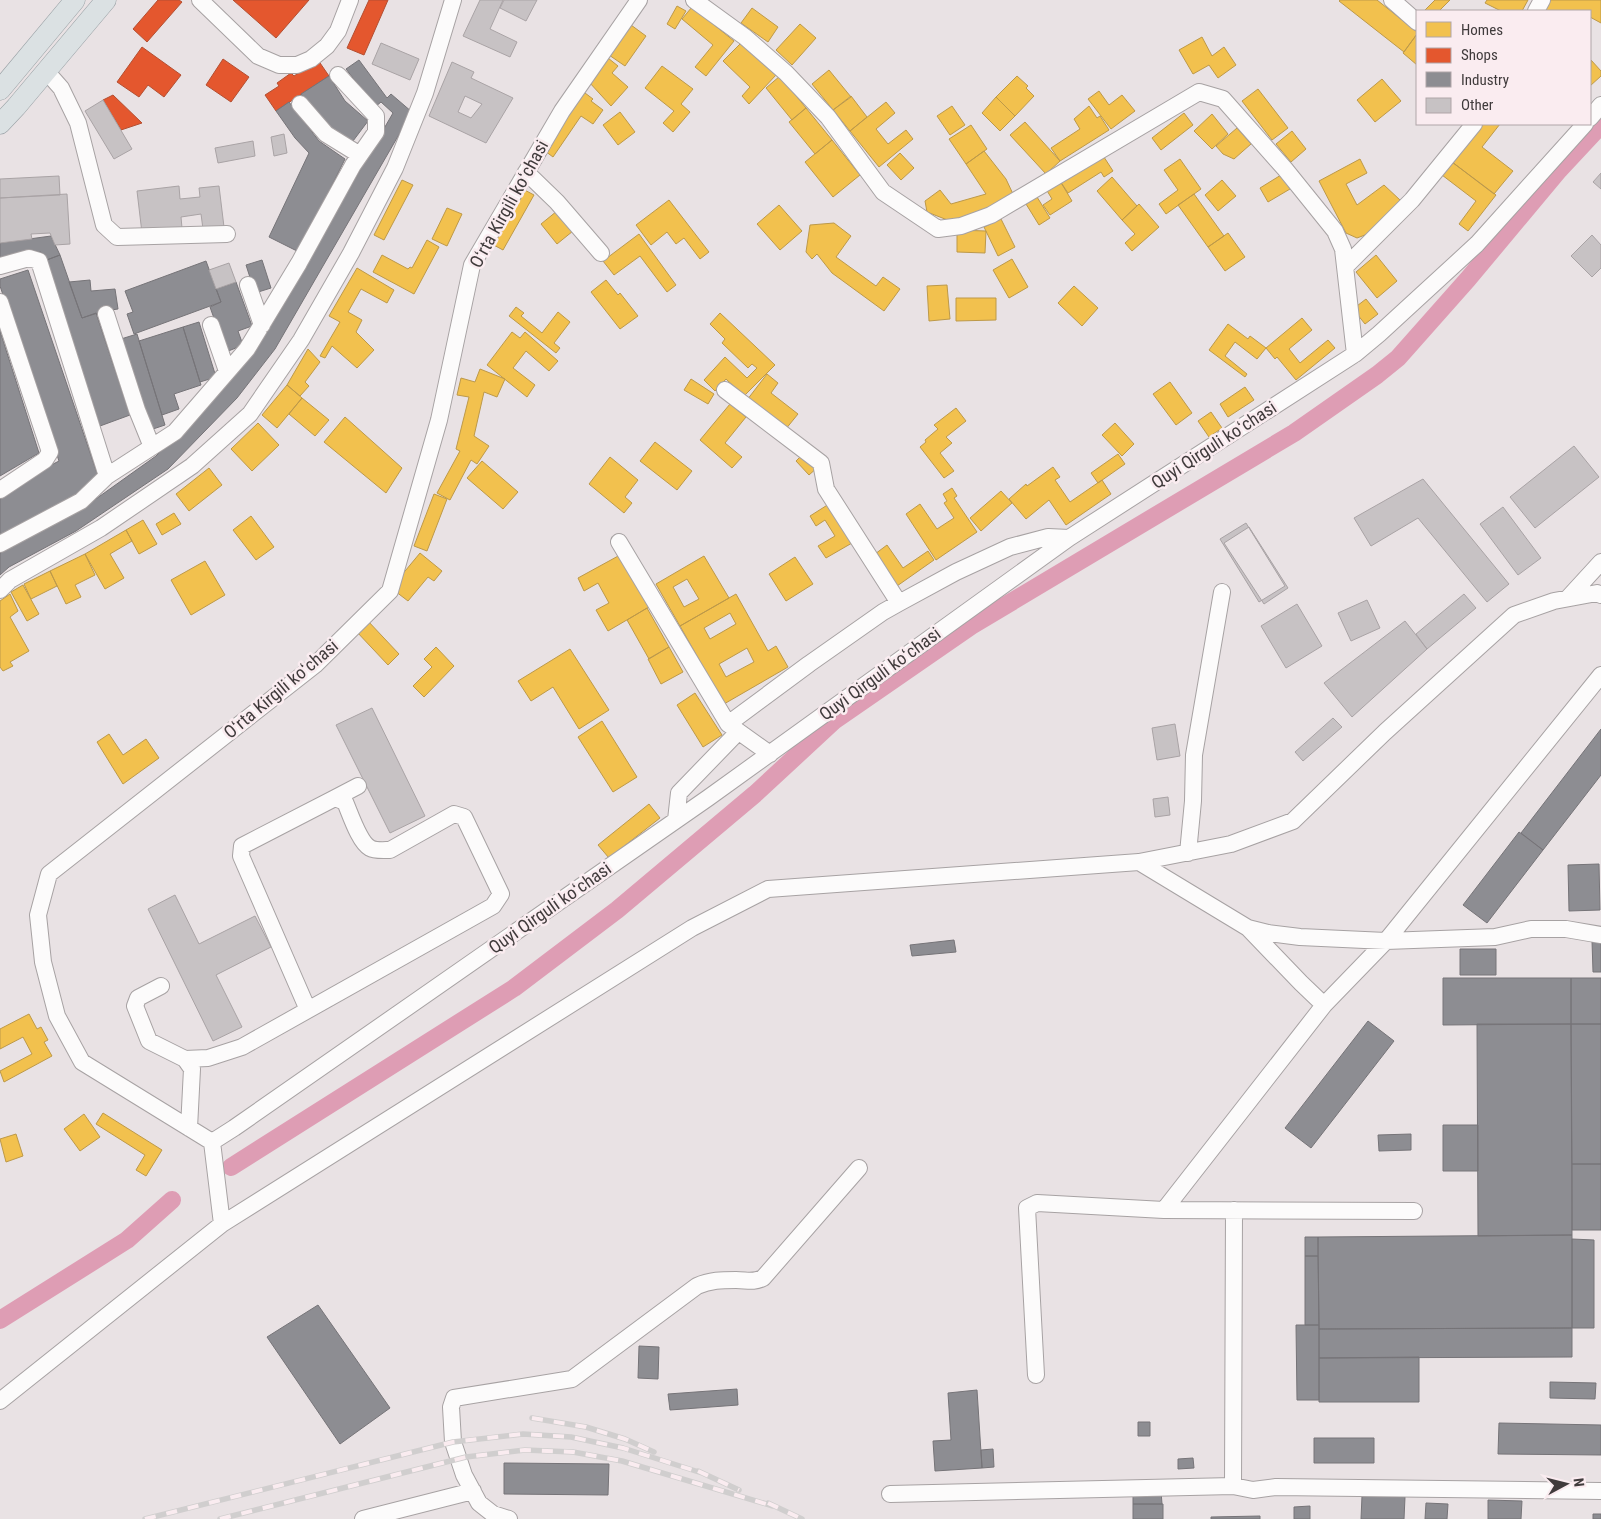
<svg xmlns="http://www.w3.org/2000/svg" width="1601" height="1519" font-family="'Roboto Condensed',sans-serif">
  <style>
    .homes { fill: #f2c14e; stroke: #bd9949; fill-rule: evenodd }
    .shops { fill: #e4572e; stroke: #b34f32 }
    .industry { fill: #8d8d92; stroke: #767478 }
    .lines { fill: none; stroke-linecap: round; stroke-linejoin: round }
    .canal { stroke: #de9db4; stroke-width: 18 }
    .building { fill: #c7c2c4; stroke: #a9a3a5; fill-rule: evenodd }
    .minor-casing { stroke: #a7a2a3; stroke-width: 18 }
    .major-casing { stroke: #98a0a4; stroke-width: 21 }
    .minor { stroke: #fcfbfb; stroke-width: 16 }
    .major { stroke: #dbe1e3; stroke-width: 20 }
    .rail-casing { stroke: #d0cece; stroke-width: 5.5 }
    .rail { stroke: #faecf0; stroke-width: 4; stroke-dasharray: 11; stroke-linecap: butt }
    .labels { text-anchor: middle; stroke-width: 5; stroke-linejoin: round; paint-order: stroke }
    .street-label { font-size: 18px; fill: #403b3c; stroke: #faecf0 }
  </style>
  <rect width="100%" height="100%" fill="#e9e2e4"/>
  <!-- homes -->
  <path class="homes" d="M1340,0H1377L1417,32V34L1404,52L1339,1Z
    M1435,0H1450L1439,11H1424Z
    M1487,0H1528L1522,11H1501L1485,3Z
    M1548,0H1601V23L1590,17V11H1541Z
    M677,6L686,11L675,29L667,24Z
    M692,7L734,41L706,76L695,67L713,45L682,19Z
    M752,8L778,27L768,42L741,23Z
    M800,24L816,38L792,65L776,50Z
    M631,25L646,36L625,66L609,55Z
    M1417,34V65L1403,53Z
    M1202,37L1212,56L1224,47L1236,65L1218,78L1209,65L1193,74L1179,50Z
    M742,42L776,75L749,104L742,96L750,87L723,61Z
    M608,58L618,66L612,73L628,87L611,106L589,82Z
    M1591,60L1601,71V76L1590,86Z
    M662,66L693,89L681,104L690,112L673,132L663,123L674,111L645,88Z
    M829,70L851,97L833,110L812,84Z
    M780,76L806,108L792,120L766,88Z
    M1017,76L1028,86L1026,88L1034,96L1015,116L996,97Z
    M1382,79L1401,101L1375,122L1357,100Z
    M1258,89L1288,128L1272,140L1242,101Z
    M581,90L593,99L591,101L603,110L593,124L581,116L553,157L541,148Z
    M1099,91L1109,105L1122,95L1135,111L1111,129L1088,99Z
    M851,96L867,117L850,131L833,110Z
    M996,97L1015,116L1000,131L982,113Z
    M886,102L895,113L876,129L888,144L906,130L913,139L879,167L850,131Z
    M952,106L965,125L950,135L937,116Z
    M1089,106L1097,118L1100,116L1109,130L1060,161L1051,148L1080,129L1074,119Z
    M806,108L832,140L815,154L789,122Z
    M620,112L635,132L618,145L603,125Z
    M1184,113L1193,125L1161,150L1152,138Z
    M1212,114L1228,134L1212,149L1194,131Z
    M1025,122L1060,161L1046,174L1010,135Z
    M1482,124H1500L1482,147L1513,171L1494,194L1452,162Z
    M971,125L987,149L966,164L949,139Z
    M1237,128L1251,144L1234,159L1223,154L1216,146Z
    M1292,131L1306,149L1291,162L1276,144Z
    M832,140L860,175L833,197L805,162Z
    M984,151L1006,179L1013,194L995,208L950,221L927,212L925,201L940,190L951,204L986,194L966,164Z
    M900,153L914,168L901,180L887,165Z
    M1102,154L1113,171L1104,177L1101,172L1068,193L1060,181Z
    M1180,159L1201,189L1166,214L1159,204L1178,190L1164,170Z
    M1360,159L1367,173L1346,184L1357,205L1384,185L1400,200L1373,232L1357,238L1346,233L1319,181Z
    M1452,162L1496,195L1468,231L1459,224L1476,201L1442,175Z
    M1281,175L1290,189L1268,202L1260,188Z
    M1112,177L1137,206L1122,220L1097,191Z
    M402,180L413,185L384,240L374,235Z
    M1222,180L1236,196L1218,211L1205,195Z
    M1060,181L1072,201L1050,215L1043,205L1052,199L1046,189Z
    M521,188L534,195L503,250L490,243Z
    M1194,194L1224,236L1208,247L1178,205Z
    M1037,197L1050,218L1039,225L1026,204Z
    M669,200L709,252L700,259L684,238L676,244L667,232L651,245L636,225Z
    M1139,204L1159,227L1132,251L1125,243L1135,234L1122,220Z
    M779,205L802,231L780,250L757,224Z
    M447,208L462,214L447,246L432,239Z
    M557,211L573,231L557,244L541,224Z
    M1001,219L1015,247L998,256L984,227Z
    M834,223L851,236L836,257L876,286L883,277L900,289L884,311L832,273L817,254L812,259L806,252L810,225Z
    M957,230L986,231L985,253L957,252Z
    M1228,233L1245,257L1225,271L1208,247Z
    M639,234L676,285L667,292L640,256L614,275L603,261Z
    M427,240L439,247L414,294L373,272L382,255L408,269L410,267L412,268Z
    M1376,255L1397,281L1377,298L1356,272Z
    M1012,259L1028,287L1009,298L993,270Z
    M357,268L394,290L387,303L361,289L348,312L362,320L356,332L374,350L357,368L332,346L325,358L320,356L340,322L329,316Z
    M606,280L618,295L620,293L638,316L620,329L591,292Z
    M947,285L950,319L929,321L927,286Z
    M1074,286L1098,308L1082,326L1058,303Z
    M956,298H996V320L956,321Z
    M1366,299L1378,314L1365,324L1353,309Z
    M516,307L524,313L521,316L542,333L558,312L570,322L554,343L560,348L556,353L509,316Z
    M720,313L775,365L744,396L726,379L715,391L704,380L725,357L747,378L757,368L752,364L748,368L722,343L725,339L710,324Z
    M1302,318L1312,330L1289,349L1300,363L1328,340L1335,348L1296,380L1277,357L1275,359L1266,348Z
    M1228,324L1248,339L1250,336L1266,348L1257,359L1235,342L1225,356L1247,374L1245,377L1209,350Z
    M512,332L520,338L525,332L558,361L549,371L526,351L513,368L535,385L527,397L487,365Z
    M308,349L320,362L305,382L309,386L300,396L287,385Z
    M480,369L505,379L497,397L484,392L474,436L489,446L477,464L471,460L450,500L437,493L460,451L456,449L469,397L457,395L461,378L475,382Z
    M767,374L778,383L771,393L798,414L785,430L747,400Z
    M691,379L714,394L708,404L684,390Z
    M1170,382L1192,413L1176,425L1153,394Z
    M287,385L302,398L277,428L262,415Z
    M1245,387L1254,400L1228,417L1220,404Z
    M302,398L329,420L315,436L289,414Z
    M730,404L746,417L725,443L742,457L732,468L700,440Z
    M956,408L966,421L946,437L952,443L940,453L954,471L944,478L920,447L926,442L925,440L938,429L934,425Z
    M1211,412L1222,428L1209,437L1198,421Z
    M345,417L402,468L386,493L324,442Z
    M258,423L279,445L252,471L231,449Z
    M1115,423L1134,444L1122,456L1102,435Z
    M655,442L692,471L677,490L640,461Z
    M804,453L818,467L809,475L796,461Z
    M1118,454L1125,464L1098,483L1091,473Z
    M610,457L638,480L625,497L632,503L624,513L589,484Z
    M482,461L518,492L503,509L467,478Z
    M1053,467L1060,477L1055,480L1070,502L1102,480L1111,494L1066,525L1049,500L1026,519L1009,499L1026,484L1027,486Z
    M209,468L222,485L189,511L176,494Z
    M952,488L957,496L954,498L977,532L936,560L906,514L920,504L937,529L954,518L944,503L947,501L943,494Z
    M1001,491L1012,503L981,531L970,518Z
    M434,494L447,499L427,551L414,546Z
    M829,504L852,543L826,558L818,546L835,536L825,520L816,526L810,516Z
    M174,513L181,524L162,535L156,524Z
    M251,516L274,547L256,560L233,530Z
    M143,520L157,544L139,554L126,530Z
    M126,530L132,541L110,554L124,578L105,589L85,554Z
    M887,545L903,568L928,551L934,560L897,586L875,554Z
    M420,553L442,571L434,581L428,577L408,601L391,588Z
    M85,554L95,575L75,585L81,597L66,604L50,571Z
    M620,555L649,607L608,631L596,610L609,603L598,583L584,591L578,578Z
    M704,556L729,598L680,626L656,584ZM687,579L699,599L684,607L673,587Z
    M795,557L813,584L786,601L769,574Z
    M205,561L225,595L191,615L171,580Z
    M50,571L57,586L31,599L24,584Z
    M23,585L39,614L27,621L11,592Z
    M10,594L18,611L10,617L29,651L10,662L13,666L3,671L0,667V601Z
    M736,594L768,651L776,646L788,667L724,704L680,626ZM730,613L736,624L710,639L704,628ZM747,648L754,662L726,677L719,664Z
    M647,608L669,647L649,659L627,620Z
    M367,620L399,654L388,665L356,631Z
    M436,647L454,666L424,697L413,686L432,667L424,659Z
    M669,647L683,672L661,684L648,659Z
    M570,649L609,710L579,729L553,687L531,701L518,681Z
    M695,693L722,735L703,747L677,705Z
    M602,721L637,777L613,792L578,737Z
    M109,734L123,755L146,739L159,758L123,784L97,742Z
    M649,804L660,818L609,858L598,845Z
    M29,1014L37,1029L41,1027L48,1040L44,1042L52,1056L4,1082L0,1071L32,1054L23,1037L0,1049V1029Z
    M103,1113L162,1150L146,1176L136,1170L145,1155L96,1124Z
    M84,1114L100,1137L80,1151L64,1129Z
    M16,1134L23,1156L6,1162L0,1139Z"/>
  <!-- shops -->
  <path class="shops" d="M158,0H179L182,2L147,42L133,29Z
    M233,0H309L276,38Z
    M369,0H388L364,55L347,48Z
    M142,47L181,75L164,97L148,85L139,97L117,82Z
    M223,59L249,77L231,102L206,85Z
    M318,60L329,76L276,111L265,95L279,86L277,83L291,73L294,76Z
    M113,95L142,123L121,130L103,100Z"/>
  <!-- industry -->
  <path class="industry" d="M359,60L387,98L391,94L412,112L275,349L237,398L168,469L76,531L9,567L0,575V553L86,506L156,456L226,386L264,336L393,113L381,102L375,107L346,69Z
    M329,76L345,101L368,121L350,145L318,119L301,94Z
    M289,102L319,141L345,159L299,252L269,237L309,153L295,138L276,111Z
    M51,236L60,255L44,261L41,252L0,259V243Z
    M60,255L82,318L96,313L130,415L100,426L44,261Z
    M262,260L271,288L255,293L246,265Z
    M206,261L221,302L134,334L127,314L133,312L125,291Z
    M28,270L99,479L79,495L0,540V494L9,487L59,461L0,286V279Z
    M90,280L91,291L115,289L118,309L104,311L82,318L69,282Z
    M236,282L252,326L238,331L243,345L226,352L210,307L221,302L216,289Z
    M199,322L216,377L200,382L183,327Z
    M183,327L201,385L174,394L179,409L162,415L139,341Z
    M0,331L39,453L0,476Z
    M137,334L165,425L150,430L121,339Z
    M1601,729V775L1543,850L1521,833Z
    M1519,832L1543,850L1487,923L1463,905Z
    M1599,864L1600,910L1569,911L1568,865Z
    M954,940L956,952L912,956L910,945Z
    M1592,941H1601V972H1593Z
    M1460,949H1496V975H1460Z
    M1443,978H1571V1024L1443,1025Z
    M1571,978H1601V1024H1571Z
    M1368,1021L1394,1041L1311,1148L1285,1128Z
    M1477,1024H1571L1572,1235L1478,1236Z
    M1571,1024H1601V1164H1572Z
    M1443,1125H1478V1171H1443Z
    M1411,1134V1150L1379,1151L1378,1135Z
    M1572,1164H1601V1230H1572Z
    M1572,1235V1328L1319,1329L1318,1237Z
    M1305,1237H1318V1256H1305Z
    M1572,1239L1594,1240V1328H1572Z
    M1305,1256H1318L1319,1325H1305Z
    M318,1305L390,1408L340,1444L267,1337Z
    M1296,1325H1319V1400H1297Z
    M1572,1328V1357L1319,1358V1329Z
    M639,1346L659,1347L658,1379L638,1378Z
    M1419,1357V1402H1319V1358Z
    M1550,1382L1596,1383L1595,1399L1550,1398Z
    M737,1389L738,1405L670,1410L668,1394Z
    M977,1390L982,1468L935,1471L933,1441L951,1440L948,1393Z
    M1138,1422H1150V1436H1138Z
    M1499,1423L1601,1425V1455L1498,1454Z
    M1314,1438H1374V1463H1314Z
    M993,1449L994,1467L982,1468L981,1450Z
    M1193,1458L1194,1468L1178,1469V1459Z
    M504,1463L609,1464L608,1495L504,1494Z
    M1133,1491H1161L1162,1504H1133Z
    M1362,1496L1405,1497L1404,1519H1361Z
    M1488,1500L1522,1501L1521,1519H1488Z
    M1426,1503L1448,1504L1447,1519H1425Z
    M1133,1504H1163V1519H1133Z
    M1310,1506V1519H1294V1507Z
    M1593,1514H1601V1519H1593Z
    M1260,1516V1519H1211V1517Z"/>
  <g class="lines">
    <!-- canal -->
    <path class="canal" d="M231,1167L514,988L617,910L755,794L835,720L971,626L1294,433L1377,375L1398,358L1468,279L1559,170L1601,125
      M0,1320L127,1240L172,1200"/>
  </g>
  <!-- building -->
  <path class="building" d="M480,0H503L490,29L517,42L510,57L463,36Z
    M504,0H537L526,21L500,8Z
    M381,43L419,59L410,80L372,64Z
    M452,62L474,72L471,78L513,98L486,143L429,116ZM465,96L482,104L471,118L458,112Z
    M103,100L132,149L114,159L85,111Z
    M284,134L287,153L274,156L271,137Z
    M253,141L255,156L218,163L215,148Z
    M1601,173V189L1593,182Z
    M59,176L60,195L0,198V179Z
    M179,186L180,199L200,197L199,188L219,186L224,227L203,229L201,214L181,217L182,228L142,233L137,191Z
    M67,194L70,244L55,245L50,233L31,234L32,239L0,243V198Z
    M1592,235L1601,245V268L1592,277L1571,256Z
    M229,263L236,282L216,289L209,270Z
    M1574,446L1599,477L1535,528L1510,497Z
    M1423,479L1509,584L1487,602L1418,518L1371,546L1354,518Z
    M1503,507L1541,558L1518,575L1480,524Z
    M1246,523L1285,586L1259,602L1220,539Z
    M1249,527L1288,588L1264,604L1224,543Z
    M1464,594L1476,608L1427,649L1416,634Z
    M1367,600L1380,628L1351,641L1338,613Z
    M1297,604L1322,646L1286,668L1261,626Z
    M1405,621L1427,649L1352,717L1324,683Z
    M372,708L425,816L390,833L336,725Z
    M1333,718L1342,727L1303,761L1295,752Z
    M1175,724L1180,756L1157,760L1152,728Z
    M1168,797L1170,815L1155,817L1153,799Z
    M175,895L199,944L255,916L271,947L216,975L242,1027L213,1041L148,909Z"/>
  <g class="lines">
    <defs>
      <path id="minor" d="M200,0L258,56L279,65H297L311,59L327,46L338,31L350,0
        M694,0L745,37L786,73L828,117L883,192L938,229L961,226L991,215L1199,92L1223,99L1285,169L1335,231L1343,249L1355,354
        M1392,0L1417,22
        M1536,11L1542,0
        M46,71L61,88L78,123L104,225L117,237L227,234
        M300,104L326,134L360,155
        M1590,118L1601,105
        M526,172L557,202L601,253
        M0,266L29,258L39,261L107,476
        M1346,266L1412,200L1474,124
        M248,285L262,325
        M0,302L50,452L45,460L0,490
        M106,314L137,410L152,447
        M211,325L227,371
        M725,390L821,463L826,489L899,603
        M619,542L728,724L770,754
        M0,544L81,501L107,476L175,432L247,349L299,263L353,165L376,132V116L338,75
        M0,590L10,580L101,528L192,466L250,414L301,340L351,253L395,168L425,93L453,0
        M1568,598L1601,562
        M728,724L809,664L883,612L899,603L956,572L1010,547L1048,537L1069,538
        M335,798L358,786
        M676,820L679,793L738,732
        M1188,853L1193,801L1194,755L1222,592
        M1139,862L1248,928L1268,933L1300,937L1386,941L1495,937L1531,929H1566L1601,935
        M1248,928L1301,983L1324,1005
        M161,986L138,998L135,1006L149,1041L185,1059L192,1069L189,1128
        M185,1059L208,1058L242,1047L493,906L501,894L464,817L454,814L390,850C384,850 375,851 370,848C359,842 350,813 345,802L335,798L242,846L241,856L308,1010
        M212,1142L82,1062L57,1016L43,962L38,915L49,874L315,665L390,591L439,420L472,265L562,111L639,0
        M1164,1210L1324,1005L1386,941L1601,675
        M222,1224L212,1142L234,1128L708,798L1069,538L1355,354L1379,334L1477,244L1585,124
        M1036,1375L1027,1208L1037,1203L1164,1210L1414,1211
        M0,1401L222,1224L692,928L768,889L1139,862L1231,844L1293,821L1385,732L1514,615L1554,601L1597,593L1601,595
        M1233,1486L1234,1210
        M890,1494L1233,1486L1253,1490L1276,1487L1601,1491
        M363,1519L473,1491
        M509,1519L493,1514L479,1503L464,1475L453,1442L451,1407L454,1398L572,1379L697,1286C710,1280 722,1280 736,1280C747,1280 753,1283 763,1278L859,1168"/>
      <path id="major" d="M0,90L75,0
        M0,124L16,107L106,0"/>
    </defs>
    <!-- minor casing -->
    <use href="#minor" class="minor-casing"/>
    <!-- major casing -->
    <use href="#major" class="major-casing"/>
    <!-- minor -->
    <use href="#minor" class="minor"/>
    <!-- major -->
    <use href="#major" class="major"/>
    <defs>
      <path id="rail" d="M532,1418L586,1427L625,1439L654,1452
        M698,1471L739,1490
        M768,1503L802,1519
        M145,1519L453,1442L523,1434L571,1437L623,1448L702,1473
        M220,1519L466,1457L525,1450L573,1452L622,1461L773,1506"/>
    </defs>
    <!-- rail casing -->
    <use href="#rail" class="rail-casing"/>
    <!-- rail -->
    <use href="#rail" class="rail"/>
  </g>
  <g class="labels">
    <!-- street labels -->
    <g class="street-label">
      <text transform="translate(509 204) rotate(-61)" y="6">Oʻrta Kirgili koʻchasi</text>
      <text transform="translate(1214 445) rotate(-33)" y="6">Quyi Qirguli koʻchasi</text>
      <text transform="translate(880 674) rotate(-36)" y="6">Quyi Qirguli koʻchasi</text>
      <text transform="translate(281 689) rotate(-40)" y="6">Oʻrta Kirgili koʻchasi</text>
      <text transform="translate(550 908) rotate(-35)" y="6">Quyi Qirguli koʻchasi</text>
    </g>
  </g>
  <!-- legend -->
  <rect x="1416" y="10" width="175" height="115" fill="#faecf0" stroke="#b0a5a8"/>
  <rect x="1426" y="22" width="25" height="15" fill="#f2c14e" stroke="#b0a5a8"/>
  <text x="1461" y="35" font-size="15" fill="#403b3c">Homes</text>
  <rect x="1426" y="48" width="25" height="15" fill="#e4572e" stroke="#b0a5a8"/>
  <text x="1461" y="60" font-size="15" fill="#403b3c">Shops</text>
  <rect x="1426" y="72" width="25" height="15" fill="#8d8d92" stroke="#b0a5a8"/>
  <text x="1461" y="85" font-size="15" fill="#403b3c">Industry</text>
  <rect x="1426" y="98" width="25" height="15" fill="#c7c2c4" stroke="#b0a5a8"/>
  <text x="1461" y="110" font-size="15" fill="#403b3c">Other</text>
  <!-- north arrow -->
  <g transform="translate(1566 1484) rotate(83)" stroke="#faecf0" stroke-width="4" paint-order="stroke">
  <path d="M0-4L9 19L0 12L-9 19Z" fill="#403b3c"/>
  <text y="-8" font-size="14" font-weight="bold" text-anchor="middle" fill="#403b3c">N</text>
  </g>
</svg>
